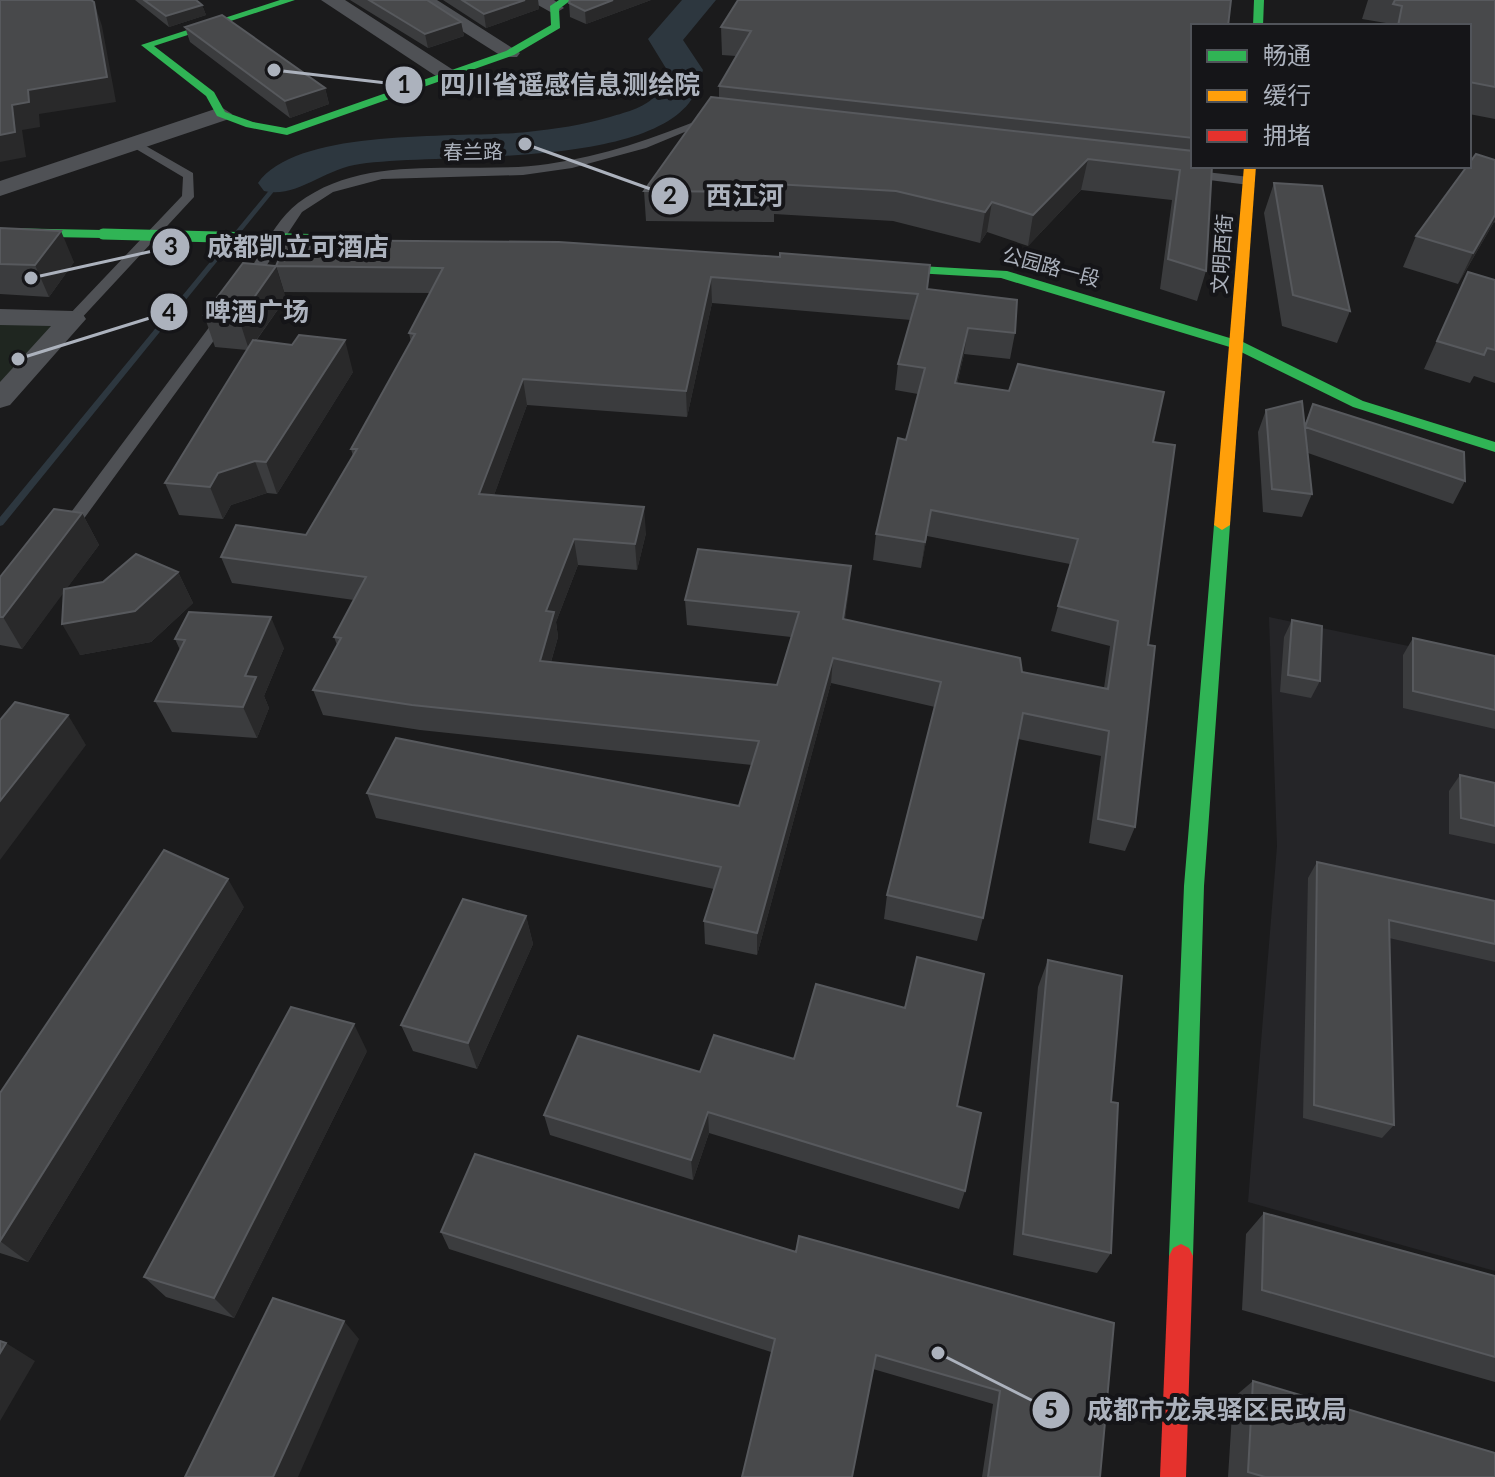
<svg xmlns="http://www.w3.org/2000/svg" width="1495" height="1477" font-family="Lato,'Noto Sans SC',sans-serif">
  <style>
    .built { fill: #252528 }
    .green { fill: #1f2620 }
    .lines { fill: none; stroke-linecap: round; stroke-linejoin: round }
    .stream { fill: #2d373f; fill-rule: evenodd }
    .river { fill: #2d373f; fill-rule: evenodd }
    .lane { fill: #4f5155; fill-rule: evenodd }
    .street { fill: #4f5155; fill-rule: evenodd }
    .fast { fill: #30b455; fill-rule: evenodd }
    .slow { fill: #ff9f0a; fill-rule: evenodd }
    .jam { fill: #e5322d; fill-rule: evenodd }
    .fast-bridge { stroke: #30b455; stroke-width: 11 }
    .wall { fill: #3b3c3e; fill-rule: evenodd }
    .shaded-wall { fill: #29292a }
    .building { fill: #48494b; stroke: #57595d; stroke-width: 2; fill-rule: evenodd }
    .labels { text-anchor: middle; stroke-width: 8; stroke-linejoin: round; paint-order: stroke }
    .far-street-label { font-size: 20px; fill: #acb2bd; stroke: #151518 }
    .leader { fill: none; stroke: #acb2bd; stroke-width: 3 }
    .callout-dot { fill: #acb2bd; stroke: #151518; stroke-width: 3 }
    .mark-label { font-size: 24px; text-anchor: middle; font-weight: bold; fill: #111 }
    .callout-label { font-size: 26px; text-anchor: middle; font-weight: bold; fill: #acb2bd; stroke: #151518; stroke-width: 8; stroke-linejoin: round; paint-order: stroke }
  </style>
  <rect width="100%" height="100%" fill="#1b1b1c"/>
  <!-- built -->
  <path class="built" d="M1269,617L1495,664V1271L1248,1202L1277,846Z"/>
  <!-- green -->
  <path class="green" d="M0,317L73,319L0,399Z"/>
  <g class="lines">
    <!-- stream -->
    <path class="stream" d="M278,181L281,183L280,184L3,525L0,526V517L276,182Z"/>
    <!-- river -->
    <path class="river" d="M682,0H716L683,40L703,70C699,81 696,94 689,103C637,168 439,153 360,164C325,168 296,199 264,191L258,183C298,126 462,139 527,132C555,129 583,125 610,117C627,112 647,107 658,93C662,87 664,77 667,70L648,39Z"/>
    <!-- lane -->
    <path class="lane" d="M706,117L716,119L646,148L572,168L523,175L382,179L333,192L302,212L253,286L242,283C259,258 273,222 298,203C368,150 468,176 548,164C603,156 655,138 706,117Z
      M131,142H139L193,173L194,197L78,322H68V316L182,196L183,177L131,146Z
      M1189,170L1249,177L1255,181L1249,185L1185,177L1183,174Z
      M224,313L231,317L72,535H60L58,531L60,527L219,314Z"/>
    <!-- street -->
    <path class="street" d="M321,0H345L461,75L450,81L442,80Z
      M413,0H437L520,53L517,57H503Z
      M529,0H554L564,8L554,14Z
      M221,107L232,114L229,119L0,196V181Z
      M0,309L73,311L82,313L86,319L10,405L0,408V382L51,326L0,325Z"/>
    <!-- fast -->
    <path class="fast" d="M280,0H295L154,46L214,92L225,112L253,122L286,128L506,51L551,25L550,6L559,0H571L559,9L560,28L514,55L287,135L246,127L217,116L206,96L141,45Z
      M1254,0H1264L1263,26H1253Z
      M0,228L103,230L109,234L103,238L0,236Z
      M868,263L1007,271L1243,342L1363,401L1495,442V452L1353,407L1233,348L1001,278L863,270V264Z
      M1222,520L1230,525L1204,886L1193,1256L1189,1264L1181,1268L1173,1264L1169,1256L1184,886L1214,525Z"/>
    <!-- slow -->
    <path class="slow" d="M1244,166H1256L1230,525L1222,530L1214,525Z"/>
    <!-- jam -->
    <path class="jam" d="M1181,1244L1189,1248L1193,1256L1186,1477H1160L1169,1256L1173,1248Z"/>
    <!-- fast-bridge -->
    <path class="fast-bridge" d="M103,234L330,240"/>
  </g>
  <!-- wall -->
  <path class="wall" d="M135,0H196L202,5L206,15L169,27Z
    M350,0H427L461,22L464,36L428,48Z
    M443,0H538L539,9L486,28Z
    M651,0L586,24L570,17L569,3Z
    M1368,0H1495V119L1469,114V26H1385L1386,23L1362,19Z
    M1193,26V166L1206,271L1197,301L1160,289L1172,200L1081,190L1028,246L987,232L980,243L893,221L774,214V222L646,221L644,191L719,98V86L736,56L722,55L721,27Z
    M185,27L325,88L329,104L290,118L190,42Z
    M1495,160V223L1494,222L1458,284L1403,267L1416,236Z
    M1274,183L1350,311L1337,343L1282,326L1264,213Z
    M0,228L74,262L49,297L0,294Z
    M287,240L927,289L1015,333L1010,359L964,354L957,384L1153,442L1148,645L1135,827L1125,851L1089,843L1101,756L1018,739L983,918L977,941L884,919L887,895L935,707L831,683L757,955L705,944L704,921L714,889L376,818L367,793L739,806L752,765L420,730L323,715L313,690L337,645L334,637L354,600L232,583L221,557L306,535L353,456L351,449L411,342L409,333L430,293L284,292L276,266ZM712,303L911,320L898,364L895,390L918,394L906,440L876,534L873,560L921,568L927,536L1070,564L1051,631L1110,646L1104,688L1022,672L845,619L851,566L685,600L687,625L791,637L777,685L551,662L558,637L556,622L578,565L637,570L646,533L494,495L527,405L687,417Z
    M1468,272L1495,280V383L1474,376L1470,383L1424,369Z
    M286,298L256,341L353,372L277,494L267,493L231,505L223,519L179,515L165,483L247,350L215,347L204,315Z
    M1313,404L1465,481L1453,504L1308,453L1312,494L1302,517L1263,512L1258,432L1266,410L1305,424Z
    M82,513L99,545L66,589L178,572L193,603L151,642L80,655L64,591L22,649L0,645V577Z
    M1292,620L1320,681L1311,698L1280,692L1284,637Z
    M1413,638L1495,656V729L1403,708V655Z
    M175,639L284,648L264,696L269,708L257,738L172,732L155,701L180,650Z
    M1460,775L1495,783V844L1449,834V791Z
    M1317,862L1495,901V962L1389,938L1394,1125L1382,1138L1303,1118L1308,878Z
    M244,907L28,1262L0,1253V1093Z
    M526,916L533,944L477,1069L413,1051L401,1025Z
    M1048,960L1111,1102V1253L1097,1273L1013,1255L1038,987Z
    M367,1051L234,1318L166,1297L144,1277Z
    M700,1072L957,1106L965,1191L959,1209L709,1133L693,1180L550,1135L544,1115Z
    M1264,1213L1495,1276V1382L1242,1310L1246,1234Z
    M441,1232L796,1252L1114,1323L1100,1477H982L993,1404L873,1369L771,1352L449,1249Z
    M1253,1381L1495,1477H1228L1233,1398Z"/>
  <!-- shaded-wall -->
  <path class="shaded-wall" d="M525,0H538L539,9L486,28L484,14Z
    M613,0H651L586,24L585,11Z
    M94,2L102,26L116,102L39,114L40,127L22,130L26,157L0,162V135L12,105L28,90Z
    M202,5L206,15L169,27L166,16Z
    M461,22L464,36L428,48L425,34Z
    M325,88L329,104L290,118L285,101Z
    M1088,159L1081,190L1028,246L1033,215Z
    M992,202L987,232L980,243L985,212Z
    M1495,215V220L1458,284L1473,253Z
    M61,231L74,262L49,297L35,265Z
    M276,266L286,298L249,350L239,319Z
    M711,277L712,303L687,417L686,391Z
    M968,328L964,354L951,409L955,383Z
    M345,340L353,372L277,494L266,462Z
    M523,379L527,405L485,520L479,494Z
    M255,461L267,493L231,505L223,519L210,487L218,473Z
    M644,507L646,533L637,570L635,544Z
    M931,510L927,536L921,568L925,542Z
    M82,513L99,545L22,649L3,617Z
    M574,539L578,565L556,622L558,637L544,686L540,661L546,611Z
    M851,566L849,592L841,645L843,619Z
    M178,572L193,603L151,642L80,655L62,624Z
    M271,617L284,648L264,696L269,708L257,738L243,707L245,676Z
    M833,658L831,683L757,955V933Z
    M68,715L86,745L0,860V801Z
    M228,879L244,907L28,1262L0,1241Z
    M526,916L533,944L477,1069L468,1043Z
    M354,1024L367,1051L234,1318L214,1298Z
    M708,1112L709,1133L693,1180L691,1160Z
    M344,1321L359,1339L298,1477H273Z
    M6,1343L35,1361L0,1421V1353Z"/>
  <!-- building -->
  <path class="building" d="M0,0H91L94,2L107,77L28,90L29,102L12,105L15,132L0,135Z
    M144,0H196L202,5L166,16Z
    M369,0H427L461,22L425,34Z
    M462,0H525L484,14Z
    M570,0H613L585,11L569,3Z
    M738,0H1231L1228,26H1193V138L719,86L751,31L721,27Z
    M1395,0H1495V87L1469,82V26H1398L1402,6L1393,4Z
    M222,15L325,88L285,101L185,27Z
    M711,97L1193,151V166H1212L1206,271L1168,259L1180,170L1088,159L1033,215L992,202L985,212L896,191L775,184V192L644,191Z
    M1476,154L1495,160V215L1473,253L1416,236Z
    M1274,183L1322,186L1350,311L1293,295Z
    M0,228L61,231L35,265L0,264Z
    M287,240L559,242L780,257V253L930,265L927,289L1017,300L1015,333L968,328L955,383L1009,391L1018,364L1164,392L1153,442L1175,445L1148,645L1155,646L1135,827L1098,819L1109,731L1023,713L983,918L887,895L941,682L833,658L757,933L704,921L721,867L367,793L396,738L739,806L759,741L412,705L313,690L341,638L334,637L366,577L221,557L236,525L306,535L357,449H351L415,334L409,333L443,268L276,266ZM711,277L918,294L898,364L925,368L906,440L898,438L876,534L925,542L931,510L1078,539L1058,606L1118,621L1108,689L1022,672L1020,658L843,619L851,566L698,549L685,600L799,612L777,685L540,661L554,612L546,611L574,539L635,544L644,507L479,494L523,379L686,391Z
    M243,263L276,266L239,319L204,315Z
    M1468,272L1495,280V350L1487,348L1484,355L1437,341Z
    M299,335L345,340L266,462L255,461L218,473L210,487L165,483L253,340L292,345Z
    M1302,401L1312,494L1272,489L1266,410Z
    M1313,404L1464,452L1465,481L1305,427Z
    M54,509L82,513L3,617H0V577Z
    M136,554L178,572L135,611L62,624L64,589L103,582Z
    M189,612L271,617L245,676L256,677L243,707L155,701L185,640L175,639Z
    M1292,620L1322,626L1320,681L1288,675Z
    M1413,638L1495,656V710L1413,691Z
    M15,702L68,715L0,801V720Z
    M1460,775L1495,783V826L1461,818Z
    M164,850L228,879L0,1241V1093Z
    M1317,862L1495,901V944L1389,920L1394,1125L1314,1105Z
    M463,899L526,916L468,1043L401,1025Z
    M917,957L984,974L957,1106L981,1113L965,1191L708,1112L691,1160L544,1115L578,1036L700,1072L714,1035L794,1059L816,984L905,1008Z
    M1048,960L1122,976L1111,1102L1118,1103L1111,1253L1023,1234Z
    M291,1007L354,1024L214,1298L144,1277Z
    M475,1154L796,1252L799,1236L1114,1323L1100,1477H988L1000,1391L876,1355L852,1477H742L775,1339L441,1232Z
    M1264,1213L1495,1276V1357L1262,1290Z
    M273,1298L344,1321L273,1477H185Z
    M0,1341L6,1343L0,1353Z
    M1253,1381L1495,1453V1477H1265L1248,1472Z"/>
  <g class="labels">
    <!-- far-street labels -->
    <g class="far-street-label">
      <text transform="translate(473 152) rotate(-1)" y="7">春兰路</text>
      <text transform="translate(1222 254) rotate(-86)" y="7">文明西街</text>
      <text transform="translate(1051 267) rotate(15)" y="7">公园路一段</text>
    </g>
  </g>
  <!-- callouts -->
  <path class="leader" d="M274 70L404 85M525 144L670 196M31 278L171 247M18 359L169 312M938 1353L1051 1410"/>
  <g class="callout-dot">
    <circle cx="274" cy="70" r="8"/>
    <circle cx="525" cy="144" r="8"/>
    <circle cx="31" cy="278" r="8"/>
    <circle cx="18" cy="359" r="8"/>
    <circle cx="938" cy="1353" r="8"/>
    <circle cx="404" cy="85" r="20"/>
    <circle cx="670" cy="196" r="20"/>
    <circle cx="171" cy="247" r="20"/>
    <circle cx="169" cy="312" r="20"/>
    <circle cx="1051" cy="1410" r="20"/>
  </g>
  <g class="mark-label">
    <text x="404" y="93">1</text>
    <text x="670" y="204">2</text>
    <text x="171" y="255">3</text>
    <text x="169" y="321">4</text>
    <text x="1051" y="1418">5</text>
  </g>
  <g class="callout-label">
    <text x="570" y="94">四川省遥感信息测绘院</text>
    <text x="745" y="205">西江河</text>
    <text x="298" y="256">成都凯立可酒店</text>
    <text x="257" y="321">啤酒广场</text>
    <text x="1217" y="1419">成都市龙泉驿区民政局</text>
  </g>
  <!-- legend -->
  <rect x="1191" y="24" width="280" height="144" fill="#151518" stroke="#51545a" stroke-width="2"/>
  <rect x="1207" y="50" width="40" height="12" fill="#30b455" stroke="#51545a" stroke-width="2"/>
  <text x="1263" y="64" font-size="24" fill="#acb2bd">畅通</text>
  <rect x="1207" y="90" width="40" height="12" fill="#ff9f0a" stroke="#51545a" stroke-width="2"/>
  <text x="1263" y="104" font-size="24" fill="#acb2bd">缓行</text>
  <rect x="1207" y="130" width="40" height="12" fill="#e5322d" stroke="#51545a" stroke-width="2"/>
  <text x="1263" y="144" font-size="24" fill="#acb2bd">拥堵</text>
</svg>
